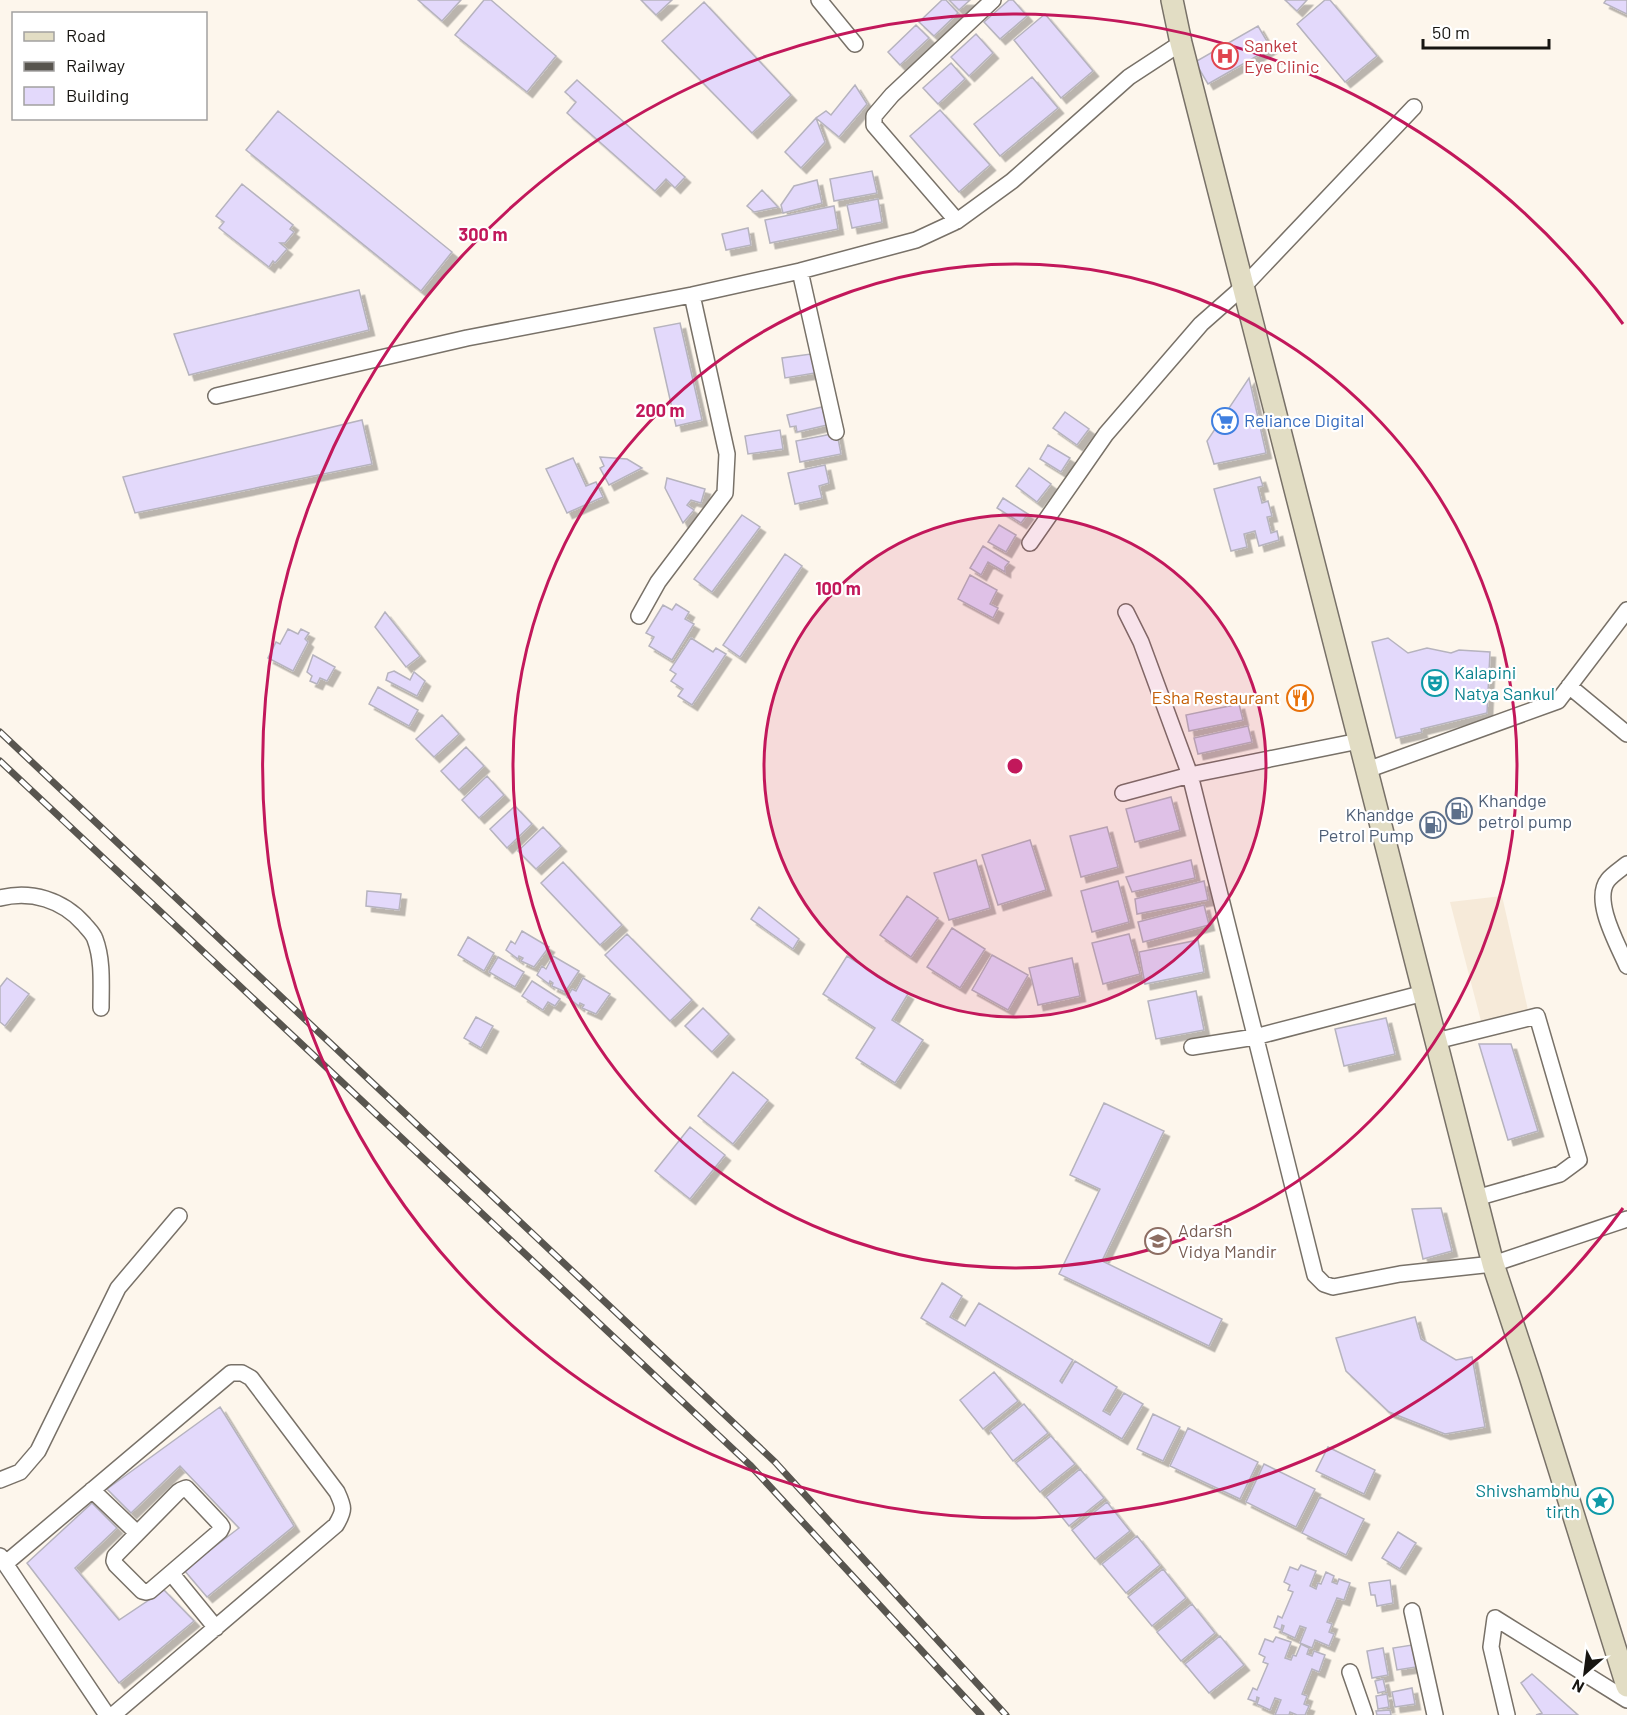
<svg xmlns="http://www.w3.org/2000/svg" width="1627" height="1715" font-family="Barlow,sans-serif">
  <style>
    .built { fill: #f6ead9 }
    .building { fill: #e3d9fb; stroke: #b6b3be; stroke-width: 1.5; filter: url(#shadow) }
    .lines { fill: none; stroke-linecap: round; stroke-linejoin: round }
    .street-casing { stroke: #787168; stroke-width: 18 }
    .secondary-casing { stroke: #787168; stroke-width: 24 }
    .street { stroke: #fff; stroke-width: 15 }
    .secondary { stroke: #e2ddc4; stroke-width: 21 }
    .rail-casing { stroke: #58554f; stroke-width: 7 }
    .rail { stroke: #fff; stroke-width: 4.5; stroke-dasharray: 14; stroke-linecap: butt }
    .ring { fill: none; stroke: #c2185b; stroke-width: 3 }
    .labels { text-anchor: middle; stroke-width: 4.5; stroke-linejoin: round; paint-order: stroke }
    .health-label { font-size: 18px; fill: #be3a42; stroke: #fff; text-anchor: start }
    .shop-label { font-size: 18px; fill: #366cbe; stroke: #fff; text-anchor: start }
    .culture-label { font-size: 18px; fill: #0d838f; stroke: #fff; text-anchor: start }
    .food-label { font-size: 18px; fill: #c56008; stroke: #fff; text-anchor: end }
    .service-label { font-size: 18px; fill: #4e5e75; stroke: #fff; text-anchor: start }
    .education-label { font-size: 18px; fill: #785e54; stroke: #fff; text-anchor: start }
    .centre { fill: #c2185b; stroke: #fff; stroke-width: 3 }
    .ring-label { font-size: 18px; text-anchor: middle; font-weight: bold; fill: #c2185b; stroke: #fff; stroke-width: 4.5; stroke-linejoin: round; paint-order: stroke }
  </style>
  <defs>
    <filter id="shadow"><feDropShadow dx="5.5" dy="5.5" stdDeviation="0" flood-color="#0004"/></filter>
  </defs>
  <rect width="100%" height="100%" fill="#fdf6ec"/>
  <!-- built -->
  <path class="built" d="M1502,896L1528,1010L1481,1021L1450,902Z"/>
  <!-- building -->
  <path class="building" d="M418,0H461L442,21Z
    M484,0H491L556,56L527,92L455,35Z
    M641,0H672L656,15Z
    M942,0H946L958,13L934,36L919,22Z
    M949,0H970L959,10Z
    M1009,0H1013L1027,16L1000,39L984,22Z
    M1285,0H1307L1297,11Z
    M1325,0H1330L1377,56L1345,82L1297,24Z
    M1606,0H1627V14L1604,3Z
    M704,2L791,95L752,133L662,41Z
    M1045,14L1093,71L1061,98L1014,40Z
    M916,25L929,38L900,65L888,52Z
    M1258,26L1271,48L1208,84L1195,62Z
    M976,34L993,53L969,76L951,57Z
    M951,63L965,79L938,104L923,88Z
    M1032,77L1058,108L1000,156L974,124Z
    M577,80L685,177L675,188L666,179L655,191L567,113L576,102L565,92Z
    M855,85L867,104L839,137L816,118L826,111L831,115Z
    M940,110L990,165L959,192L910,136Z
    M278,111L452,252L421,291L246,150Z
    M816,118L825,142L801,168L785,152Z
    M872,171L877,193L834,201L830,179Z
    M817,180L822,203L783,213L781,205L794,186Z
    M242,184L293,225L290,229L294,232L285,243H280L287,249L275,263L273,261L269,267L219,228L224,222L216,216Z
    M762,190L778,207L754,212L747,206Z
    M878,199L882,222L852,228L847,205Z
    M834,206L838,229L770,243L765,220Z
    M748,228L751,245L726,250L722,234Z
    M359,290L369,330L189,375L174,334Z
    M680,323L702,420L676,426L654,328Z
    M811,354L815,373L785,378L782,358Z
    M1249,378L1266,453L1214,464L1207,441Z
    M822,407L827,425L797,432L796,426L790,427L787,415Z
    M1065,412L1089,429L1077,445L1053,428Z
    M362,420L372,464L135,513L123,477Z
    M780,430L783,449L748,454L745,436Z
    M837,433L841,454L800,462L796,441Z
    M1048,445L1070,458L1061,472L1040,459Z
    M600,457L627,459L642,468L609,485L600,468L604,466Z
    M573,458L586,486L596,482L603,497L567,513L546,469Z
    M825,465L829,483L819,486L822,498L795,504L788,473Z
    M1029,468L1051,484L1037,502L1016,486Z
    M1260,477L1263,486L1258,487L1262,503L1268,501L1272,516L1267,517L1271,533L1277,531L1279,540L1259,546L1255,531L1244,534L1247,547L1231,551L1214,489Z
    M667,478L705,489L701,503L691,500L687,505L694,510L683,523L665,488Z
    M1003,498L1028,514L1021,523L997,508Z
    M742,515L760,527L712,592L694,579Z
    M999,525L1016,535L1006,552L988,542Z
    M983,546L1009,562L1005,567V572L988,562L981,575L970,568Z
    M785,554L802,566L740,657L723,645Z
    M970,575L997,590L990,604L998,608L993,618L958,599Z
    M676,604L689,612L685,619L694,624L672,660L649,646L654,637L646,633L663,605L672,610Z
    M385,612L420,656L406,667L375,627Z
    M288,629L298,634L301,629L309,633L305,639L308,642L293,671L268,658L276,642L280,644Z
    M691,638L713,652L716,648L726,654L692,705L678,696L683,689L671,681L676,674L670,670Z
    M1388,638L1408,653L1427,648L1451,653L1459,650L1490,652L1487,713L1421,729L1422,732L1396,738L1372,642Z
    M313,655L335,667L327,681L320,678L317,684L310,681L312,676L307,672Z
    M394,671L410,680L414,672L425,681L417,696L386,680L388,673Z
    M378,687L418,710L409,726L369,704Z
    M1239,704L1243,720L1189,731L1186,715Z
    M442,715L459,734L434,757L416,739Z
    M1248,726L1252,742L1198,754L1194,738Z
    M466,747L484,766L459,790L441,771Z
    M487,776L504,795L479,818L462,800Z
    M1171,797L1180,830L1135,842L1126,809Z
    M515,806L532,824L507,848L490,829Z
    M543,827L561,846L536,869L518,851Z
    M1107,827L1118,867L1081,877L1070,836Z
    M1030,840L1046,890L998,905L982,855Z
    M976,860L990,908L949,920L934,873Z
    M1191,860L1195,878L1132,892L1126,877Z
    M563,862L622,925L600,945L541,883Z
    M1118,881L1129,922L1092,932L1081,891Z
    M1204,881L1208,900L1137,914L1135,899Z
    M367,891L401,894L399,910L366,906Z
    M907,896L938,918L911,957L880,935Z
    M1204,905L1209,925L1143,942L1138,922Z
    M759,907L799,939L793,949L751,919Z
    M952,928L985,949L960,988L927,967Z
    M522,931L549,947L534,967L521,961L523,958L519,956L518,959L506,950L511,941L515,944Z
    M627,934L692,1000L670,1021L605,955Z
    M1129,934L1140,974L1103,984L1092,943Z
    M468,937L494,953L484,971L458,955Z
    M1198,940L1204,972L1145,984L1139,952Z
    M992,955L1028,975L1008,1010L972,990Z
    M553,956L579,971L565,992L552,986L553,983L550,981L549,984L537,975L542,966L546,969Z
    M847,956L908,994L892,1020L923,1040L895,1083L856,1058L875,1028L823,994Z
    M498,957L524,972L515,987L489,972Z
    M1072,958L1080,996L1038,1005L1029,968Z
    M7,978L29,994L5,1026L0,1022V987Z
    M583,978L610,994L596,1014L582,1008L584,1005L580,1003L579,1006L567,997L572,989L576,991Z
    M532,981L560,999L555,1006L548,1002L543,1010L522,996Z
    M1196,991L1204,1030L1156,1039L1148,1001Z
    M703,1008L729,1034L712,1052L685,1026Z
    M476,1017L493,1026L481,1048L464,1038Z
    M1386,1018L1395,1054L1344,1066L1335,1029Z
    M1479,1044H1511L1538,1131L1508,1140Z
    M733,1072L768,1100L733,1144L698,1116Z
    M1104,1103L1164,1131L1102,1261L1222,1319L1209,1346L1059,1274L1100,1189L1070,1175Z
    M690,1127L725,1155L690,1199L655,1171Z
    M1441,1208L1452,1251L1423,1259L1412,1209Z
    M942,1283L962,1296L950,1317L965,1326L979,1303L1073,1360L1060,1381L1062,1383L1075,1361L1117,1387L1103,1411L1110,1415L1124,1393L1143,1404L1122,1439L921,1318Z
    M1415,1317L1421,1339L1456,1360L1472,1357L1485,1427L1445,1434L1389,1412L1346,1371L1336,1338Z
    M994,1372L1018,1401L983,1429L960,1400Z
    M1024,1404L1048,1433L1013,1461L990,1431Z
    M220,1407L294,1526L207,1597L184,1570L239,1528L180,1466L131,1513L107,1489Z
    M1153,1414L1180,1427L1163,1461L1137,1449Z
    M1188,1428L1258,1462L1240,1499L1170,1466Z
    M1051,1436L1075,1464L1040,1492L1016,1463Z
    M1328,1447L1375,1470L1364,1494L1316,1471Z
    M1264,1464L1315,1489L1296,1527L1246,1502Z
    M1080,1469L1104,1498L1069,1526L1046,1497Z
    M1320,1497L1364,1519L1346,1555L1302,1533Z
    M1107,1502L1130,1531L1095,1559L1072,1530Z
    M92,1503L117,1528L75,1568L119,1620L164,1590L194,1621L119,1683L27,1563Z
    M1398,1532L1416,1543L1400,1569L1382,1558Z
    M1137,1536L1160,1565L1126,1593L1102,1564Z
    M1301,1565L1316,1571L1310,1586L1316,1589L1318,1583L1321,1584L1326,1572L1334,1576L1332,1582L1337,1584L1339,1579L1350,1583L1344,1600L1337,1598L1327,1622L1332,1624L1329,1632L1334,1634L1329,1646L1315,1640L1312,1648L1300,1643L1306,1628L1300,1626L1295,1638L1282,1632L1284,1626L1282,1625L1281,1630L1274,1627L1278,1616L1282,1618L1293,1592L1288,1590L1290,1585L1284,1582L1290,1567L1298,1570Z
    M1163,1569L1186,1598L1152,1626L1128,1597Z
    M1390,1580L1393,1603L1377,1606L1375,1595H1371L1369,1583Z
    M1192,1604L1215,1633L1181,1661L1157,1632Z
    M1220,1636L1244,1665L1209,1693L1185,1664Z
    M1276,1637L1291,1642L1285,1658L1291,1660L1293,1655L1296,1656L1301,1644L1309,1648L1307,1654L1312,1656L1314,1651L1325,1655L1319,1672L1312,1669L1302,1694L1307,1696L1304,1704L1309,1706L1305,1715H1297L1290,1712L1289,1715H1275L1281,1700L1275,1698L1270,1710L1257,1704L1259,1698L1257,1697L1256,1702L1248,1699L1253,1688L1257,1690L1268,1664L1263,1662L1265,1657L1259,1654L1265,1639L1273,1642Z
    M1412,1645L1416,1667L1397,1670L1393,1648Z
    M1383,1648L1388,1675L1372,1678L1367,1651Z
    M1532,1674L1578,1715H1536L1542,1713L1521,1683Z
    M1383,1679L1386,1691L1378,1693L1375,1681Z
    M1412,1688L1415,1704L1395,1707L1392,1692Z
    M1387,1694L1389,1707L1378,1709L1376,1696Z
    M1390,1710L1391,1715H1377L1376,1711Z"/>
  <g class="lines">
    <defs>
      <path id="street" d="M819,0L855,44
        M957,221L874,125V116L892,95L993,0
        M800,271L836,432
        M216,396L467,338L692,295L800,271L916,240L957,221L1012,181L1129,77L1181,43
        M1030,543L1106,434L1201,324L1244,286L1414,107
        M1126,612L1141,642L1190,775L1315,1275L1324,1284L1333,1287L1400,1274L1493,1264L1627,1219
        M639,616L658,582L725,493L727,454L692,295
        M1569,686L1627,734
        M1367,770L1558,701L1627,610
        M1123,793L1190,775L1359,741
        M1627,864C1621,869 1613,874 1608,880C1592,900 1618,945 1627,966
        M0,898C31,890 63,900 84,924C88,929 93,933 95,939C103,960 101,985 101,1008
        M1436,1041L1537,1016L1579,1160L1560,1174L1476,1198
        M1192,1047L1255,1037L1424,993
        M0,1480L20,1472L38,1451L118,1288L179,1216
        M186,1488L220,1524L222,1527L220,1531L150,1591L146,1592L142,1591L116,1565L114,1561L115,1556L178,1492L181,1490Z
        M92,1490L137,1533
        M0,1556L107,1715
        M6,1563L231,1373H242L251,1378L337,1492C344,1507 345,1510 336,1525L113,1715
        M171,1573L216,1628
        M1412,1611L1435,1715
        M1350,1672L1365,1715
        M1507,1715L1491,1647L1495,1618L1627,1700"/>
      <path id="secondary" d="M1172,0L1181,43L1493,1264L1530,1376L1627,1686"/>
    </defs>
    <!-- street casing -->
    <use href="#street" class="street-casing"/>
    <!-- secondary casing -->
    <use href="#secondary" class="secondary-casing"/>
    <!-- street -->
    <use href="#street" class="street"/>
    <!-- secondary -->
    <use href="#secondary" class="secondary"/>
    <defs>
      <path id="rail" d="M0,732L775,1462L1006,1715
        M0,761L750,1465L981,1715"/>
    </defs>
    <!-- rail casing -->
    <use href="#rail" class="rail-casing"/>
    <!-- rail -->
    <use href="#rail" class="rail"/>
  </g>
  <!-- distance rings -->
  <circle cx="1015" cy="766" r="251" fill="#c2185b" fill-opacity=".12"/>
  <g class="ring">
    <circle cx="1015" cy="766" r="251"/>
    <circle cx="1015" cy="766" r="502"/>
    <path d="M1623 1208A752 752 0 1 1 1623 324"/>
  </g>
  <!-- icons -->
  <defs>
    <symbol id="hospital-ring" viewBox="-11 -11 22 22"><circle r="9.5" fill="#fff" stroke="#e0444e" stroke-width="1.5"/><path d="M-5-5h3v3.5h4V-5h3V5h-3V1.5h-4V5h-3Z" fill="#e0444e"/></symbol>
    <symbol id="supermarket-ring" viewBox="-11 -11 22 22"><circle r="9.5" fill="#fff" stroke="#3f7fe0" stroke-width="1.5"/><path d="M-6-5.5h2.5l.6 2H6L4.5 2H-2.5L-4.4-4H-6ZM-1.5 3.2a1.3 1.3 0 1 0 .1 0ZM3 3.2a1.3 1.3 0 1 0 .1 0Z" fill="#3f7fe0"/></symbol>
    <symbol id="theatre-ring" viewBox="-11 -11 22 22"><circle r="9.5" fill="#fff" stroke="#0f9aa8" stroke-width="1.5"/><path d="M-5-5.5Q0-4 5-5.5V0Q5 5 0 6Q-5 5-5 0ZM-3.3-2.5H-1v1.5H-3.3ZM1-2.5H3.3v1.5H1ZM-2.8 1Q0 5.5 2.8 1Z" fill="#0f9aa8"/></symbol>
    <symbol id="restaurant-ring" viewBox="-11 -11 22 22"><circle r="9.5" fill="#fff" stroke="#e8710a" stroke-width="1.5"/><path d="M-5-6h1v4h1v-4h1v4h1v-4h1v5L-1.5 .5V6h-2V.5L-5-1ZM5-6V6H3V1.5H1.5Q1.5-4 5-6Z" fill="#e8710a"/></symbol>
    <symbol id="fuel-ring" viewBox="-11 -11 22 22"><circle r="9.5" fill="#fff" stroke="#5c6f8a" stroke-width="1.5"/><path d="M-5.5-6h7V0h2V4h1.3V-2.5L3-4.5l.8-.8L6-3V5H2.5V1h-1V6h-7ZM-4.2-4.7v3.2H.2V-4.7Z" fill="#5c6f8a"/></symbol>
    <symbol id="school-ring" viewBox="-11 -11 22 22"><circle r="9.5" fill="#fff" stroke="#8d6e63" stroke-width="1.5"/><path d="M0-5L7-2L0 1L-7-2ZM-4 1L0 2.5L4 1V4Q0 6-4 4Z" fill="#8d6e63"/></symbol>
    <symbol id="sight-ring" viewBox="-11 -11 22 22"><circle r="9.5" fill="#fff" stroke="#0f9aa8" stroke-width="1.5"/><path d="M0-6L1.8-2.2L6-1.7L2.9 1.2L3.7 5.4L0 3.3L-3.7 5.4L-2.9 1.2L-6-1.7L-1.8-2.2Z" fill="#0f9aa8"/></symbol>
  </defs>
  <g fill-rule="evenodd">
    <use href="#hospital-ring" x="1210" y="41" width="30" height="30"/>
    <use href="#supermarket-ring" x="1210" y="406" width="30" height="30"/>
    <use href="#theatre-ring" x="1420" y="668" width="30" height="30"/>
    <use href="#restaurant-ring" x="1285" y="683" width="30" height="30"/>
    <use href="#fuel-ring" x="1444" y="796" width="30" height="30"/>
    <use href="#fuel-ring" x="1418" y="810" width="30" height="30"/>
    <use href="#school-ring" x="1143" y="1226" width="30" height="30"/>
    <use href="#sight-ring" x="1585" y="1486" width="30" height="30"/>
  </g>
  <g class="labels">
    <!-- health labels -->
    <g class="health-label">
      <text x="1244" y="52">Sanket<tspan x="1244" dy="21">Eye Clinic</tspan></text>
    </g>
    <!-- shop labels -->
    <g class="shop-label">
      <text x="1244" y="427">Reliance Digital</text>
    </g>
    <!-- culture labels -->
    <g class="culture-label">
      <text x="1454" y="679">Kalapini<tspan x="1454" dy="21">Natya Sankul</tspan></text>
      <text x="1580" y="1497" text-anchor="end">Shivshambhu<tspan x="1580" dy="21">tirth</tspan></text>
    </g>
    <!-- food labels -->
    <g class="food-label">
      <text x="1280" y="704">Esha Restaurant</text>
    </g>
    <!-- service labels -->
    <g class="service-label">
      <text x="1478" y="807">Khandge<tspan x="1478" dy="21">petrol pump</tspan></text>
      <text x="1414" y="821" text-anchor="end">Khandge<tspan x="1414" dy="21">Petrol Pump</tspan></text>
    </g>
    <!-- education labels -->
    <g class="education-label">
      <text x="1178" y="1237">Adarsh<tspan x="1178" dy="21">Vidya Mandir</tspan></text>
    </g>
  </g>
  <circle cx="1015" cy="766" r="9" class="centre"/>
  <g class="ring-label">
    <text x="483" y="241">300 m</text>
    <text x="660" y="417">200 m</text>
    <text x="838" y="595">100 m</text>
  </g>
  <!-- legend -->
  <rect x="12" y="12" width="195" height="108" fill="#ffffff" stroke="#a2a1a0" stroke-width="1.5"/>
  <rect x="24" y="32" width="30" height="9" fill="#e2ddc4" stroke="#a2a1a0" stroke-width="1.5"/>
  <text x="66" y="42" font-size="18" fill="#171511">Road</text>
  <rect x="24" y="62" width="30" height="9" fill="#58554f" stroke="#a2a1a0" stroke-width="1.5"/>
  <text x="66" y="72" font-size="18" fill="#171511">Railway</text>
  <rect x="24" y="87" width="30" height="18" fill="#e3d9fb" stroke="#a2a1a0" stroke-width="1.5"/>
  <text x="66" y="102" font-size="18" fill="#171511">Building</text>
  <!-- north arrow -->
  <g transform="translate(1585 1673) rotate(208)" stroke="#ffffff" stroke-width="4.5" paint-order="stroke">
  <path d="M0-4.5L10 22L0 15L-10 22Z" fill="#171511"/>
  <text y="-9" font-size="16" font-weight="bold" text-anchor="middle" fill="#171511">N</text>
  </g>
  <!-- scale -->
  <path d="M1423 39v9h126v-9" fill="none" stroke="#171511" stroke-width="3"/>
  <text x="1432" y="39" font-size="18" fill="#171511" stroke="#ffffff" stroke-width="4.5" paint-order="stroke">50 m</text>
</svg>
